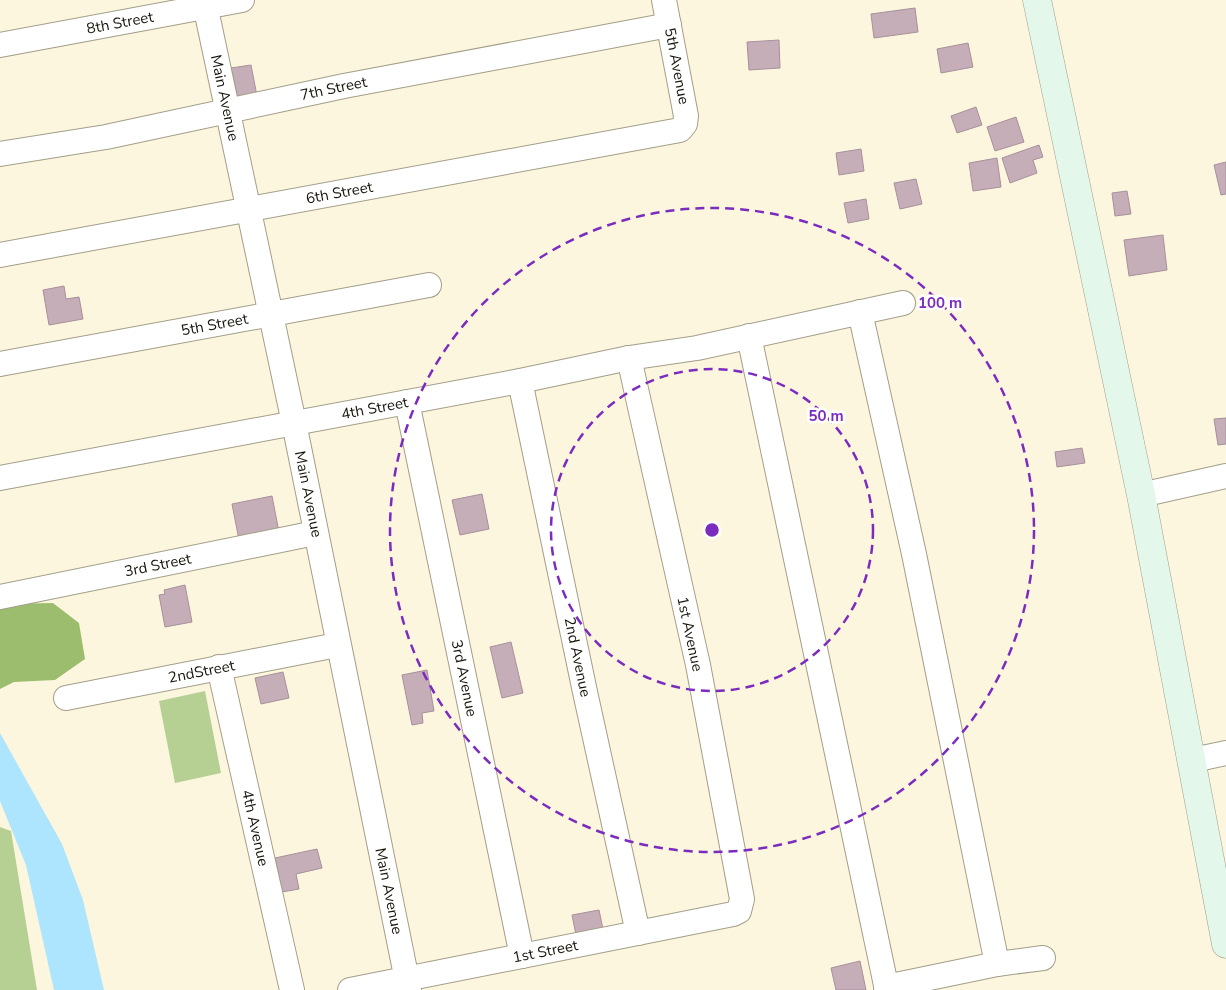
<svg xmlns="http://www.w3.org/2000/svg" width="1226" height="990" font-family="'Nunito Sans',sans-serif">
  <style>
    .green { fill: #b6d094 }
    .forest { fill: #9cbd6e }
    .water { fill: #ade4fe }
    .building { fill: #c6aeb9; stroke: #a7909b }
    .lines { fill: none; stroke-linecap: round; stroke-linejoin: round }
    .street-casing { stroke: #a39e88; stroke-width: 26 }
    .secondary-casing { stroke: #a39e88; stroke-width: 29 }
    .street { stroke: #fff; stroke-width: 24 }
    .secondary { stroke: #e3f7ea; stroke-width: 28 }
    .ring { fill: none; stroke: #7b2cbf; stroke-width: 2.5; stroke-dasharray: 9 6 }
    .labels { text-anchor: middle; stroke-width: 5; stroke-linejoin: round; paint-order: stroke }
    .street-label { font-size: 15px; fill: #17150c; stroke: #fff }
    .centre { fill: #7b2cbf; stroke: #fff; stroke-width: 2.5 }
    .ring-label { font-size: 15px; text-anchor: middle; font-weight: bold; fill: #7b2cbf; stroke: #fff; stroke-width: 5; stroke-linejoin: round; paint-order: stroke }
  </style>
  <rect width="100%" height="100%" fill="#fcf6df"/>
  <!-- green -->
  <path class="green" d="M205,691L221,773L175,783L159,701Z
    M0,827L11,831L37,990H0Z"/>
  <!-- forest -->
  <path class="forest" d="M0,602L3,604L53,603L79,623L85,659L55,680L14,682L0,689Z"/>
  <!-- water -->
  <path class="water" d="M0,733L62,844L83,900L104,990H54L26,865L0,801Z"/>
  <!-- building -->
  <path class="building" d="M915,8L918,32L874,38L871,14Z
    M779,40L780,68L749,70L747,42Z
    M968,43L973,67L941,73L937,49Z
    M251,65L257,96L238,100L231,68Z
    M976,107L982,125L957,133L951,116Z
    M1016,117L1024,142L995,151L987,127Z
    M1039,145L1043,157L1033,160L1037,173L1010,183L1002,158Z
    M861,149L864,171L839,175L836,153Z
    M997,158L1001,187L973,191L969,163Z
    M1226,162V194L1221,195L1214,165Z
    M916,179L922,204L900,209L894,183Z
    M1127,191L1131,214L1115,216L1112,193Z
    M866,199L869,219L848,223L844,203Z
    M1163,235L1167,270L1129,276L1124,240Z
    M64,286L66,299L79,297L83,319L49,325L43,290Z
    M1226,418V444L1218,445L1214,419Z
    M1082,448L1085,463L1057,467L1055,452Z
    M482,494L489,529L460,535L452,500Z
    M272,496L279,532L239,540L232,504Z
    M185,585L192,622L165,627L159,595L165,594L164,590Z
    M511,642L523,693L502,698L490,647Z
    M427,670L434,711L422,713L423,723L412,725L402,675Z
    M283,672L289,698L261,704L255,678Z
    M317,849L322,868L296,874L299,889L282,892L275,858Z
    M599,910L604,934L577,940L572,915Z
    M860,961L866,990H836L831,968Z"/>
  <g class="lines">
    <defs>
      <g id="street">
        <path id="s1" d="M204,0L294,423L409,990"/>
        <path id="s2" d="M0,45L242,0"/>
        <path id="s3" d="M0,154L106,137L344,86L669,25"/>
        <path id="s4" d="M0,255L680,130L685,124L686,116L664,0"/>
        <path d="M860,312L914,554L997,964L1043,958"/>
        <path d="M749,336L887,990"/>
        <path id="s5" d="M0,364L429,285"/>
        <path id="s6" d="M520,381L585,692L638,933"/>
        <path id="s7" d="M407,402L522,956"/>
        <path id="s8" d="M0,478L520,381L629,358L697,348L903,303"/>
        <path d="M1141,495L1226,476"/>
        <path id="s9" d="M0,597L315,533"/>
        <path id="s10" d="M219,667L292,990"/>
        <path id="s11" d="M66,698L337,645"/>
        <path d="M1193,760L1226,753"/>
        <path d="M886,987L997,964"/>
        <path id="s12" d="M350,990L733,914L739,911L742,899L698,665L629,358"/>
      </g>
      <path id="secondary" d="M1037,0L1141,495L1226,944"/>
    </defs>
    <!-- street casing -->
    <use href="#street" class="street-casing"/>
    <!-- secondary casing -->
    <use href="#secondary" class="secondary-casing"/>
    <!-- street -->
    <use href="#street" class="street"/>
    <!-- secondary -->
    <use href="#secondary" class="secondary"/>
  </g>
  <!-- distance rings -->
  <g class="ring">
    <circle cx="712" cy="530" r="161"/>
    <circle cx="712" cy="530" r="322"/>
  </g>
  <g class="labels">
    <!-- street labels -->
    <g class="street-label">
      <text dy="5" stroke="none"><textPath href="#s2" startOffset="122">8th Street</textPath></text>
      <text transform="translate(677 66) rotate(79)" y="5">5th Avenue</text>
      <text dy="5" stroke="none"><textPath href="#s3" startOffset="340">7th Street</textPath></text>
      <text dy="5" stroke="none"><textPath href="#s1" startOffset="100">Main Avenue</textPath></text>
      <text dy="5" stroke="none"><textPath href="#s4" startOffset="345">6th Street</textPath></text>
      <text dy="5" stroke="none"><textPath href="#s5" startOffset="218">5th Street</textPath></text>
      <text dy="5" stroke="none"><textPath href="#s8" startOffset="381">4th Street</textPath></text>
      <text dy="5" stroke="none"><textPath href="#s1" startOffset="505">Main Avenue</textPath></text>
      <text dy="5" stroke="none"><textPath href="#s9" startOffset="161">3rd Street</textPath></text>
      <text transform="translate(690 634) rotate(78)" y="5">1st Avenue</text>
      <text dy="5" stroke="none"><textPath href="#s6" startOffset="282">2nd Avenue</textPath></text>
      <text dy="5" stroke="none"><textPath href="#s11" startOffset="138">2ndStreet</textPath></text>
      <text dy="5" stroke="none"><textPath href="#s7" startOffset="282">3rd Avenue</textPath></text>
      <text dy="5" stroke="none"><textPath href="#s10" startOffset="165">4th Avenue</textPath></text>
      <text dy="5" stroke="none"><textPath href="#s1" startOffset="910">Main Avenue</textPath></text>
      <text dy="5" stroke="none"><textPath href="#s12" startOffset="199">1st Street</textPath></text>
    </g>
  </g>
  <circle cx="712" cy="530" r="8" class="centre"/>
  <g class="ring-label">
    <text x="940" y="308">100 m</text>
    <text x="826" y="421">50 m</text>
  </g>
</svg>
